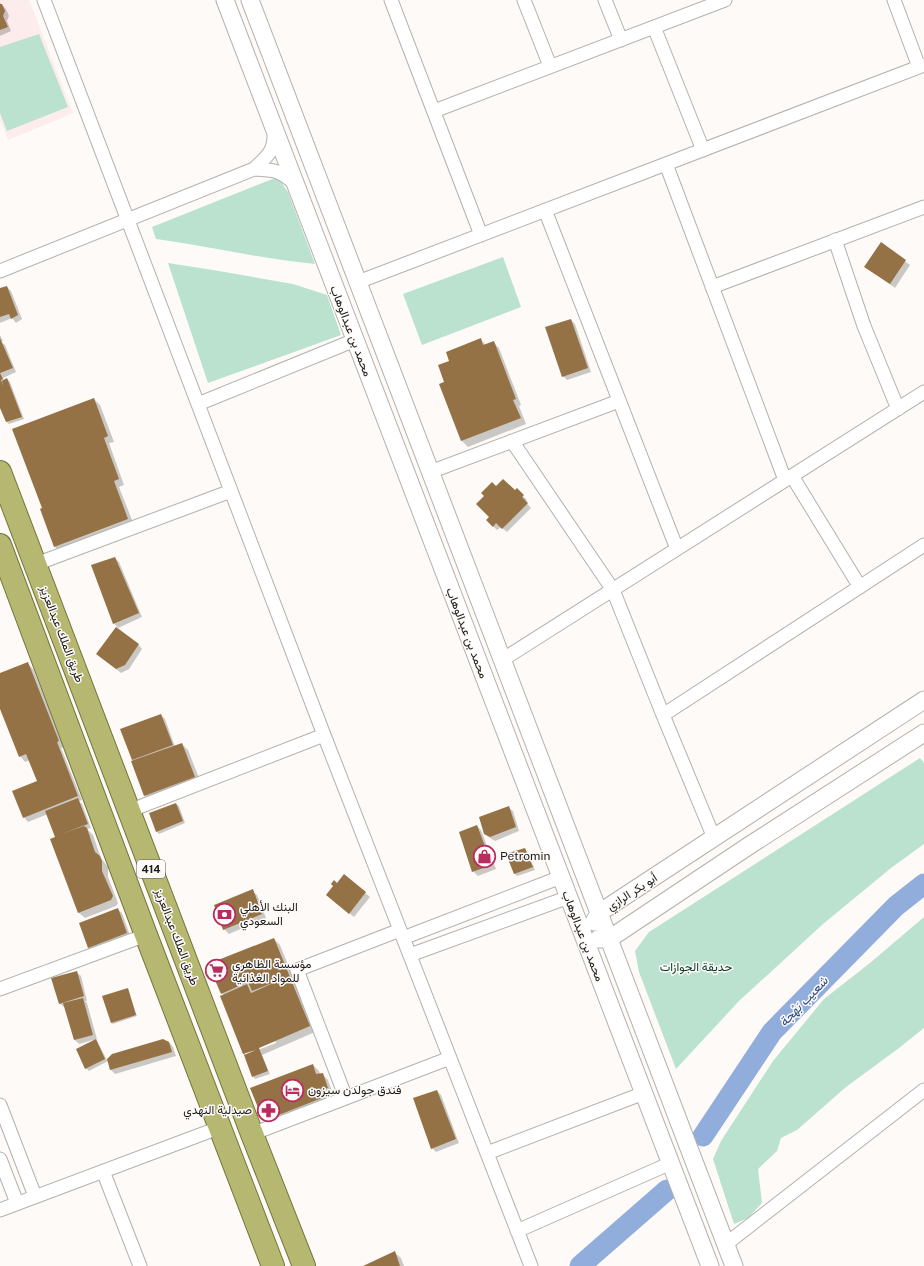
<svg xmlns="http://www.w3.org/2000/svg" width="924" height="1266" font-family="'Public Sans',Vazirmatn,sans-serif">
  <style>
    .education { fill: #fdecec }
    .green { fill: #bae2cf }
    .shadow { fill: #0003; fill-rule: evenodd }
    .lines { fill: none; stroke-linecap: round; stroke-linejoin: round }
    .river { stroke: #90addc; stroke-width: 21 }
    .building { fill: #957245 }
    .minor-casing { stroke: #b3b1ad; stroke-width: 15 }
    .tertiary-casing { stroke: #b3b1ad; stroke-width: 19 }
    .trunk-casing { stroke: #74763c; stroke-width: 24 }
    .minor { stroke: #fff; stroke-width: 13 }
    .tertiary { stroke: #fff; stroke-width: 17 }
    .trunk { stroke: #b6b872; stroke-width: 22 }
    .labels { text-anchor: middle; stroke-width: 3; stroke-linejoin: round; paint-order: stroke }
    .shield { fill: #fdfaf7; stroke: #605e5c; stroke-width: 1 }
    .shield-label { font-size: 11px; font-weight: bold; fill: #1c1b1a }
    .street-label { font-size: 12px; fill: #1c1b1a; stroke: #fdfaf7 }
    .poi-label { font-size: 12px; fill: #1c1b1a; stroke: #fdfaf7; text-anchor: start }
    .park-label { font-size: 12px; fill: #003624; stroke: #fdfaf7 }
    .water-label { font-size: 13px; font-style: italic; fill: #284a85; stroke: #fdfaf7 }
  </style>
  <rect width="100%" height="100%" fill="#fdfaf7"/>
  <!-- education -->
  <path class="education" d="M0,0H29L73,113L8,140L0,120Z"/>
  <!-- green -->
  <path class="green" d="M39,34L68,107L7,131L0,113V47Z
    M275,178L280,181L288,192L315,264C261,259 209,246 156,239L152,227Z
    M503,257L521,307L422,345L403,294Z
    M168,263L213,270L293,284L327,295L341,335L208,383Z
    M920,758L924,763V844L891,868L823,924L739,1001L676,1069L639,972L635,951L649,932Z
    M924,917V1028L899,1048L846,1087L797,1130L781,1138L777,1151L758,1169L762,1203L748,1218L734,1224L713,1159L721,1141L773,1061L824,999L870,963Z"/>
  <!-- shadow -->
  <path class="shadow" d="M0,3L6,9L9,16L7,21L11,31L0,36Z
    M881,244L910,265L895,288L866,267Z
    M7,287L11,291L22,319L16,323L12,318L0,323V289Z
    M571,320L575,324L591,372L567,380L563,376Z
    M0,335L3,341L1,342L5,345L16,372L3,378L4,380L7,379L10,382L24,419L9,424L6,421L0,405Z
    M480,339L486,345L493,342L499,348L521,405L519,406L526,424L468,447L462,441L440,384L445,382Z
    M94,399L100,405L114,442L109,443L124,485L119,487L134,525L61,553L55,547L41,510L43,509Z
    M496,488L515,492L517,490L527,500L525,501L531,508L507,532L501,527L497,530L487,520L490,517Z
    M115,558L119,562L142,617L118,628L114,623Z
    M138,644L142,649L129,669L121,673L97,654Z
    M27,663L33,669L64,747L61,748L82,800L79,801L82,804L91,828L87,829L93,835L101,858L108,867V877L118,903L116,906L85,918L79,913L57,837L48,814L28,822L24,817L38,782L30,760L25,762L20,756L0,707V674Z
    M161,715L165,719L175,747L182,744L188,750L201,783L151,802L145,796L132,762L134,761L132,760Z
    M176,804L179,806L185,823L159,834L156,831Z
    M508,807L513,811L519,831L495,841L490,838L485,834Z
    M477,826L481,830L496,869L478,876L473,871Z
    M525,849L527,852L535,870L517,876L514,873Z
    M344,875L370,897L354,917L332,900L338,884Z
    M252,891L257,895L266,918L229,934L224,929Z
    M117,909L122,913L131,938L93,952L88,948Z
    M274,939L280,945L315,1032L262,1055L270,1074L255,1079L253,1076L245,1056L243,1054L224,996L210,964ZM276,1041V1043L245,1055V1052Z
    M76,972L81,976L87,1001H85L87,1003L97,1039L95,1040L98,1043L107,1060L112,1055L169,1042L173,1047L176,1056L115,1074L111,1070L108,1061L89,1071L86,1068L93,1040L79,1044L75,1040L66,1007H64L59,1003Z
    M128,990L137,1016L113,1024L112,1023Z
    M313,1065L319,1071L320,1074H322L328,1080L333,1094L329,1095L332,1102L278,1123L268,1121L262,1114Z
    M437,1091L441,1095L459,1143L436,1152L432,1148Z
    M395,1253L401,1258L404,1266H365Z"/>
  <g class="lines">
    <!-- river -->
    <path class="river" d="M703,1136L772,1032L896,906L924,884
      M580,1266L667,1190"/>
  </g>
  <!-- building -->
  <path class="building" d="M0,4H2L5,11L3,16L8,27L0,30Z
    M881,242L906,260L890,284L864,267Z
    M7,286L18,315L11,319L9,314L0,317V288Z
    M571,319L588,368L562,377L545,327Z
    M0,338L13,368L0,373L3,379L1,380L3,386L2,381L7,378L22,417L6,422L0,408Z
    M481,338L483,345L494,341L516,399L513,400L521,418L461,441L439,384L444,382L438,365L449,361L446,352Z
    M94,398L108,436L104,438L119,479L114,481L128,519L54,547L40,509L42,508L12,429Z
    M503,479L515,490L517,488L524,495L522,497L528,503L502,529L496,523L493,527L486,520L489,517L476,504L484,496L481,493L492,482L496,486Z
    M115,557L139,613L113,624L91,565Z
    M116,627L139,644L125,665L116,669L96,654Z
    M28,662L59,741L57,742L78,796L23,818L12,791L37,781L26,754L19,757L0,709V673Z
    M161,714L173,745L132,760L120,729Z
    M182,743L195,777L144,796L131,761Z
    M78,798L88,824L61,834L84,826L87,828L95,852L100,856L102,861V871L113,896L111,900L78,913L50,839L55,837L45,811Z
    M176,803L183,821L156,832L149,813Z
    M509,806L516,827L490,837L484,834L479,817Z
    M477,825L492,865L472,872L459,832Z
    M525,848L533,867L514,874L506,854Z
    M344,874L366,892L349,914L326,895L333,886L331,884L334,880L337,883Z
    M253,889L262,914L223,930L214,905Z
    M118,908L127,933L88,948L79,923Z
    M274,938L310,1026L259,1048L268,1071L252,1077L244,1055L256,1050L243,1054L220,996L247,984L251,993L282,979L252,991L248,982L221,994L208,964Z
    M77,971L84,996L59,1004L51,978Z
    M128,988L136,1015L111,1023L102,996Z
    M83,998L93,1035L74,1040L63,1003Z
    M96,1039L105,1059L85,1069L76,1049Z
    M163,1039L169,1042L172,1052L110,1070L107,1059L112,1054Z
    M313,1064L316,1074L323,1073L328,1088L324,1089L327,1096L271,1118L261,1115L250,1088Z
    M437,1090L456,1139L431,1149L413,1098Z
    M395,1251L400,1266H363Z"/>
  <g class="lines">
    <defs>
      <path id="minor" d="M44,0L324,735L531,1266
        M391,0L481,235
        M524,0L550,66
        M605,0L621,40
        M894,0L919,67
        M654,27L703,150
        M434,111L725,0
        M274,131C275,152 267,156 254,169C275,170 279,170 295,184
        M666,164L785,480
        M545,210L677,549
        M835,240L864,326L898,409
        M0,271L254,169
        M358,282L924,65
        M712,287L924,207
        M198,404L355,340
        M512,441L613,590L663,715L714,838
        M430,472L619,401
        M792,476L860,587
        M36,564L231,491
        M502,660L924,392
        M663,715L924,545
        M129,811L324,735
        M403,938L561,877
        M410,955L569,897
        M0,989L146,935
        M346,1098L297,970L400,930
        M0,1105L35,1196
        M252,1134L450,1058
        M487,1153L644,1093
        M0,1159L17,1203
        M103,1171L140,1266
        M0,1210L221,1127
        M517,1231L671,1163
        M726,1244L924,1090"/>
      <path id="tertiary" d="M225,0L710,1266
        M250,0L734,1266
        M594,922L599,913L924,700
        M598,939H609L750,845L924,733"/>
      <path id="trunk" d="M0,472L252,1134L304,1266
        M0,545L146,935L273,1266"/>
    </defs>
    <!-- minor casing -->
    <use href="#minor" class="minor-casing"/>
    <!-- tertiary casing -->
    <use href="#tertiary" class="tertiary-casing"/>
    <!-- trunk casing -->
    <use href="#trunk" class="trunk-casing"/>
    <!-- minor -->
    <use href="#minor" class="minor"/>
    <!-- tertiary -->
    <use href="#tertiary" class="tertiary"/>
    <!-- trunk -->
    <use href="#trunk" class="trunk"/>
  </g>
  <!-- icons -->
  <defs>
    <symbol id="shop-ring" viewBox="-11 -11 22 22"><circle r="9.5" fill="#fdfaf7" stroke="#b92c60" stroke-width="1.5"/><path d="M-5-2.5h2.3a2.7 3.5 0 0 1 5.4 0H5L5.5 6h-11ZM-1.5-2.5h3a1.5 2.3 0 0 0-3 0Z" fill="#b92c60"/></symbol>
    <symbol id="bank-ring" viewBox="-11 -11 22 22"><circle r="9.5" fill="#fdfaf7" stroke="#b92c60" stroke-width="1.5"/><path d="M-6-4H6V4H-6ZM0-2.3a2.3 2.3 0 1 0 0 4.6a2.3 2.3 0 1 0 0-4.6Z" fill="#b92c60"/></symbol>
    <symbol id="supermarket-ring" viewBox="-11 -11 22 22"><circle r="9.5" fill="#fdfaf7" stroke="#b92c60" stroke-width="1.5"/><path d="M-6-5.5h2.5l.6 2H6L4.5 2H-2.5L-4.4-4H-6ZM-1.5 3.2a1.3 1.3 0 1 0 .1 0ZM3 3.2a1.3 1.3 0 1 0 .1 0Z" fill="#b92c60"/></symbol>
    <symbol id="hotel-ring" viewBox="-11 -11 22 22"><circle r="9.5" fill="#fdfaf7" stroke="#b92c60" stroke-width="1.5"/><path d="M-6-4.5h1.5V1H6V5H4.5V3h-9V5H-6ZM-4 0a1.8 1.8 0 1 1 3.6 0ZM.5 0V-2.5h3Q6-2.5 6 0Z" fill="#b92c60"/></symbol>
    <symbol id="pharmacy-ring" viewBox="-11 -11 22 22"><circle r="9.5" fill="#fdfaf7" stroke="#b92c60" stroke-width="1.5"/><path d="M-2-6h4v4h4v4h-4v4h-4v-4h-4v-4h4Z" fill="#b92c60"/></symbol>
  </defs>
  <g fill-rule="evenodd">
    <use href="#shop-ring" x="472" y="844" width="25" height="25"/>
    <use href="#bank-ring" x="212" y="902" width="25" height="25"/>
    <use href="#supermarket-ring" x="204" y="958" width="25" height="25"/>
    <use href="#hotel-ring" x="280" y="1078" width="25" height="25"/>
    <use href="#pharmacy-ring" x="256" y="1098" width="25" height="25"/>
  </g>
  <g class="labels">
    <!-- shield labels -->
    <rect class="shield" x="137" y="860" width="28" height="18" rx="3"/>
    <g class="shield-label">
      <text x="151" y="873">414</text>
    </g>
    <!-- street labels -->
    <g class="street-label">
      <text transform="translate(351 331) rotate(69)" y="4">محمد بن عبدالوهاب</text>
      <text transform="translate(467 633) rotate(69)" y="4">محمد بن عبدالوهاب</text>
      <text transform="translate(62 634) rotate(69)" y="4">طريق الملك عبدالعزيز</text>
      <text transform="translate(632 892) rotate(-33)" y="4">أبو بكر الرازي</text>
      <text transform="translate(583 936) rotate(69)" y="4">محمد بن عبدالوهاب</text>
      <text transform="translate(177 937) rotate(69)" y="4">طريق الملك عبدالعزيز</text>
    </g>
    <!-- poi labels -->
    <g class="poi-label">
      <text x="500" y="860">Petromin</text>
      <text x="240" y="911">البنك الأهلي<tspan x="240" dy="14">السعودي</tspan></text>
      <text x="232" y="968">مؤسسة الظاهري<tspan x="232" dy="14">للمواد الغذائية</tspan></text>
      <text x="308" y="1094">فندق جولدن سيزون</text>
      <text x="252" y="1114" text-anchor="end">صيدلية النهدي</text>
    </g>
    <!-- park labels -->
    <g class="park-label">
      <text x="696" y="971">حديقة الجوازات</text>
    </g>
    <!-- water labels -->
    <g class="water-label">
      <text transform="translate(803 1001) rotate(-46)" y="5">شعيب بَهْجة</text>
    </g>
  </g>
</svg>
